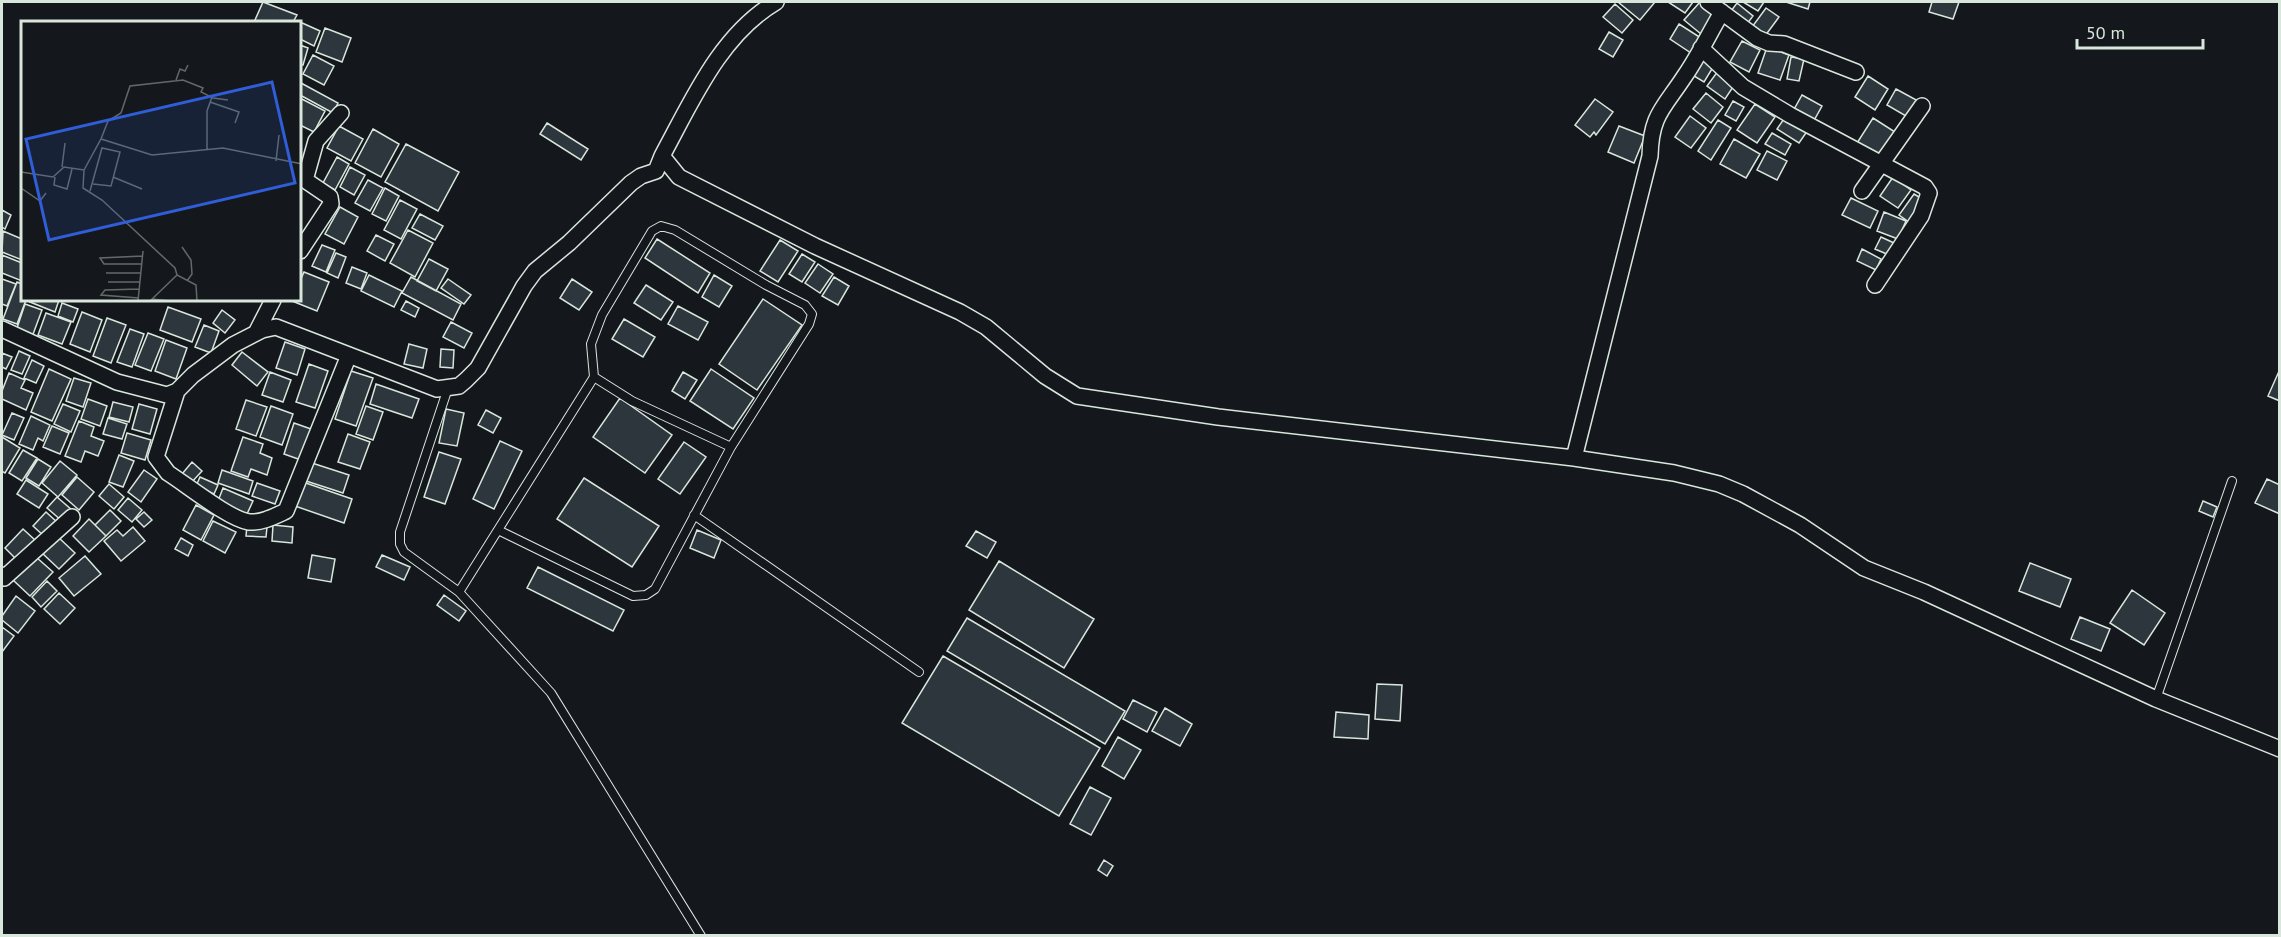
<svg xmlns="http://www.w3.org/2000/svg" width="2281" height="937" font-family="'PT Sans',sans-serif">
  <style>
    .building { fill: #2c363c; stroke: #d8e6dc; stroke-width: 1.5 }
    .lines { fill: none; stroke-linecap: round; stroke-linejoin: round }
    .lane-casing { stroke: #d8e6dc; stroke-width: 10 }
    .street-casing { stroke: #d8e6dc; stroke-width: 18 }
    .lane { stroke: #14181c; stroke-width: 8 }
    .street { stroke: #14181c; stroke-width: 15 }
    .inset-road { fill: none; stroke: #626a69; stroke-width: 1.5 }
    .view { fill: #305dd8; fill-opacity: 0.15; stroke: #305dd8; stroke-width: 3 }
    .inset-edge { fill: none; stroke: #d8e6dc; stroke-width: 3 }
  </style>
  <rect width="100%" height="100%" fill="#14181c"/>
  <!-- building -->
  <path class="building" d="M263,2L297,15L293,22H259L255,20Z
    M1618,2H1655L1640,20Z
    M1668,2H1693L1685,13Z
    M1700,2L1718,15L1701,34L1684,20Z
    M1743,2H1764L1758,11Z
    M1786,2H1810L1808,9Z
    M1932,2H1959L1953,19L1929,12Z
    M1737,3L1753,16L1747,24L1731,11Z
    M1615,4L1633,20L1622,33L1603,17Z
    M1766,8L1779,17L1765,36L1752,27Z
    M300,22L320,31L314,46L300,39Z
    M1679,24L1701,38L1691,53L1670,39Z
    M325,28L351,38L342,62L316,52Z
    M1609,32L1623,40L1613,57L1599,49Z
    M1742,41L1760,50L1749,72L1730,62Z
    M300,45L308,48L303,65H300Z
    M1767,47L1789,55L1780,80L1758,73Z
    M313,55L334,66L324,85L303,74Z
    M1791,57L1804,59L1799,81L1787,79Z
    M1703,58L1715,64L1704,82L1694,76Z
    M1718,71L1735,84L1725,99L1707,86Z
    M1868,76L1888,89L1875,110L1855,97Z
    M301,83L338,103L333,113L300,95Z
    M1896,89L1920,102L1911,119L1887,105Z
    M1706,93L1723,107L1711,123L1693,109Z
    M1802,95L1822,106L1812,124L1792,113Z
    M300,98L325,111L314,132L300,125Z
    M1595,99L1613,112L1596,135L1594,132L1590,137L1575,125Z
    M1733,101L1744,107L1736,121L1725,115Z
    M1755,104L1775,117L1757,143L1737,130Z
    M1690,116L1706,128L1691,148L1675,137Z
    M1786,116L1808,130L1799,143L1777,129Z
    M1873,118L1895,132L1880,157L1857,143Z
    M1718,120L1731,128L1711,160L1698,151Z
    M547,123L588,149L581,160L540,134Z
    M339,126L363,139L351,161L327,148Z
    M1619,126L1645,136L1634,163L1608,152Z
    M373,129L399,144L381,177L355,163Z
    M1772,133L1791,144L1785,155L1765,144Z
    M1734,139L1760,154L1746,178L1720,164Z
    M406,144L459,172L438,211L385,182Z
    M1767,151L1787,161L1777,180L1757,170Z
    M337,157L349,164L335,190L323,183Z
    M350,167L365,175L354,195L340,187Z
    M1893,177L1911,190L1898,208L1880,196Z
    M368,180L383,188L370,211L355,203Z
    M385,188L399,196L386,221L372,214Z
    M1914,194L1924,200L1909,222L1899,215Z
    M1851,198L1878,211L1870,228L1842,215Z
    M400,200L417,209L401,239L384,230Z
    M340,207L358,217L344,244L325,234Z
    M2,210L11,215L5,229L2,227Z
    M1884,212L1906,221L1898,239L1877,231Z
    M420,214L443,226L435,240L412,228Z
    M408,230L433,243L415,277L390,263Z
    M3,231L22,239V260L2,252Z
    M376,235L394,244L385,261L367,251Z
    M1881,237L1894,243L1889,255L1875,249Z
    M657,239L710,273L698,293L645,258Z
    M780,240L798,251L778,282L760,271Z
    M322,245L335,250L326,272L312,266Z
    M1862,249L1881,259L1876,270L1857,261Z
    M336,253L346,257L338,278L327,273Z
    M802,254L815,262L802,282L789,274Z
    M2,255L22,263V281L2,273Z
    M429,259L448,269L436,291L417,281Z
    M818,264L833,274L820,293L805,283Z
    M352,267L367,273L361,289L346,283Z
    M304,272L329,282L317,311L292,301L300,300V281Z
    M369,275L402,291L394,307L361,291Z
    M714,275L732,286L719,307L702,297Z
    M411,277L461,304L453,320L402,293Z
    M834,277L849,286L838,305L822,296Z
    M2,279L16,284L7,306L2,304Z
    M448,279L471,295L464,304L441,288Z
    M572,279L592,292L579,310L560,298Z
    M17,282L22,284V300H26L17,324L3,319Z
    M646,285L673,302L661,320L634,303Z
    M763,299L802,325L757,390L719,364Z
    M31,300H59L55,312L30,302Z
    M406,301L419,308L415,317L401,310Z
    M62,303L78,309L73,322L58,316Z
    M25,304L42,310L32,337L16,331Z
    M678,306L708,322L698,340L668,324Z
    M168,307L201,319L192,342L160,330Z
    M222,310L235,320L225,333L213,323Z
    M82,312L102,320L90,352L70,344Z
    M46,313L71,322L62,344L38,335Z
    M107,318L126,325L111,363L93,356Z
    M624,319L655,337L643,357L612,339Z
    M451,322L472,333L464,348L443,337Z
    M204,325L219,331L211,353L195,347Z
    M130,329L144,334L132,367L117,362Z
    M148,333L164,339L151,371L135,365Z
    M166,340L187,348L176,379L155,371Z
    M285,342L305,349L297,375L276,368Z
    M409,344L427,349L423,368L404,364Z
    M441,349L454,350L453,368L440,367Z
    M19,351L30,356L22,374L11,370Z
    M242,352L268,372L257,386L232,365Z
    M2,353L12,357L6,369L2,367Z
    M32,360L44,366L36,383L24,378Z
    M309,364L328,371L315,408L296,402Z
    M49,369L71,379L52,421L31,412Z
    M711,369L754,398L733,429L690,401Z
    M2280,369V401L2268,396Z
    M351,371L373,378L356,426L335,419Z
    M270,372L291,380L283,402L262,395Z
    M683,372L697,380L685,399L672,391Z
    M9,373L25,380L21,388L33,393L26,410L2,399V391Z
    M74,378L91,383L83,407L66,401Z
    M376,384L419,399L412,418L370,404Z
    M620,398L672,435L645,473L593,437Z
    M88,399L107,406L100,426L81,419Z
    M246,400L267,407L256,436L236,429Z
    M113,402L133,407L129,422L109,417Z
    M63,404L80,411L71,432L54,424Z
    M139,404L157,409L150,434L132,429Z
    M271,406L293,414L282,445L260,437Z
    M366,406L383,412L373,440L356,434Z
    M446,409L464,413L457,446L439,443Z
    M486,410L501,418L493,433L478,425Z
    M12,413L24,418L14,440L2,435Z
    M31,416L50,425L43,441L38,438L33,450L19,444Z
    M108,418L127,424L122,439L103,434Z
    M79,421L94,427L91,436L104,441L98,456L85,451L81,462L65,456Z
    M294,423L311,429L301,460L284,454Z
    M52,426L69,433L60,454L43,447Z
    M127,433L151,440L145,460L121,453Z
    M348,434L370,442L360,469L338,462Z
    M2,437L20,448L5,473L2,471Z
    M243,437L263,444L260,453L272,458L267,475L251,469L248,477L231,471Z
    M500,441L522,451L494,509L473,499Z
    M684,442L706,457L680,494L658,479Z
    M23,450L37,458L22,481L9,473Z
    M439,452L461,459L445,504L424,497Z
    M119,455L134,461L123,487L109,482Z
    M38,459L51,467L39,486L26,478Z
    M60,461L77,475L58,497L42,483Z
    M192,462L202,471L191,483L182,474Z
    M312,463L349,475L343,493L306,481Z
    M144,470L157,479L141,502L128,492Z
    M222,470L253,481L249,494L218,483Z
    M77,477L94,492L79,510L62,495Z
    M200,477L218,485L214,494L196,486Z
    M584,478L659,526L632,567L557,519Z
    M2267,479L2280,485V514L2255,503Z
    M26,480L48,494L39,508L17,494Z
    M303,482L352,499L344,523L295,506Z
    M257,483L280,491L275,504L252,496Z
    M109,484L124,497L114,509L99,496Z
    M223,488L253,501L247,514L218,501Z
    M57,497L72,510L62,521L47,508Z
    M128,498L142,510L132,522L118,510Z
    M2203,501L2217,507L2213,517L2199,511Z
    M196,505L214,515L201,540L183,530Z
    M110,510L121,521L106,536L95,525Z
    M46,512L58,523L45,537L33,526Z
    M144,512L152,520L144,527L136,519Z
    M89,519L106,536L89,552L73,536Z
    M213,521L236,532L225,553L203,541Z
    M247,525L267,527L266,537L246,536Z
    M273,525L293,527L292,543L272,541Z
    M133,527L145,541L121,561L104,541L117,530L123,536Z
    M23,529L35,540L17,560L5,548Z
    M697,530L721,540L714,558L690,548Z
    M976,531L996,542L987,558L966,546Z
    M57,536L75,553L59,569L41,552Z
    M181,538L193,545L188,556L175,549Z
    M312,555L335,559L331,582L308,578Z
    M382,555L410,567L404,580L376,567Z
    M85,556L101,574L74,596L59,578Z
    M36,557L53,572L30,596L13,580Z
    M999,561L1094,619L1064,668L969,610Z
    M2030,563L2071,579L2060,607L2019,591Z
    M538,567L624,610L613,631L527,588Z
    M47,581L57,591L41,607L32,597Z
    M2132,590L2165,613L2144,645L2110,623Z
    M59,593L75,608L60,624L44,609Z
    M444,595L466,611L459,621L437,605Z
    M16,596L35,611L18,633L2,620V616Z
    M2080,617L2110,629L2101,651L2071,639Z
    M967,618L1125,711L1105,744L947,651Z
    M2,627L14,636L2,652Z
    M943,656L1100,748L1059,816L902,723Z
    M1377,684L1402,685L1400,721L1375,719Z
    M1133,700L1157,712L1147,732L1123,719Z
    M1165,708L1192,724L1180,746L1152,731Z
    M1336,712L1369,715L1368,739L1334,737Z
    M1118,737L1141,750L1124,779L1102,766Z
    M1090,787L1111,798L1091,835L1070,824Z
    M1104,860L1113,866L1107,876L1098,870Z"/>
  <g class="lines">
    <defs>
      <path id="lane" d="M594,377L632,401L731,447
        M448,388L400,532V544L404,552L459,592L551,693L701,936
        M694,515L919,672
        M459,592L594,377L591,344L602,315L652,231L661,226L675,230L766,285L805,305L812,314L809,324L731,447L655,589L646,595L633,596L498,530
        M2156,699L2232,481"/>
      <path id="street" d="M1708,2L1757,38L1769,43L1784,44L1856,72
        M1701,48L1743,87L1790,115L1925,187L1929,193L1921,216L1875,285
        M662,156C692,101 720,35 776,2
        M1862,191L1922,106
        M300,251L331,204L330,197L305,180L316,141L341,113
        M2,329L117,382L167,395L177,391L193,375L233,345L262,330L276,327L437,389L459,386L466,380L478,368L524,286L535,271L569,243L631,183L641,176L656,171L662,156L679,177L815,246L960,312L986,327L1045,376L1077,396L1218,417L1574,458L1674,473L1719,484L1743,494L1800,525L1864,568L1924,592L2156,699L2280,749
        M256,333L273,300
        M177,391L156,457L168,473C187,485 229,519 249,522C262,523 275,516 286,511L349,355
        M1574,458L1650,156C1651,115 1663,109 1684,77C1698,57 1709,34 1722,12
        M2,575L4,578L72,517"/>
    </defs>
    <!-- lane casing -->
    <use href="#lane" class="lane-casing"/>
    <!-- street casing -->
    <use href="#street" class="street-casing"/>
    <!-- lane -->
    <use href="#lane" class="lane"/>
    <!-- street -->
    <use href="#street" class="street"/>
  </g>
  <!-- overview -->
  <g transform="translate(21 21)">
    <rect width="280" height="280" fill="#14181c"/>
    <path class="inset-road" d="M155,59L159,48L164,50L167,44M189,81L218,91L214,102M80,118L87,100L100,92L109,65L162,59L182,67L180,71L192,77L207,79M186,128V90L191,76M255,140L258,114M41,146L44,122M63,149L62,167L81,179L154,247L156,254L175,264L176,280M0,151L32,156L43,146L63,149L80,118L131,134L202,127L281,143M34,156L33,164L46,168L51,148M92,156L121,168M0,167L19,180L25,172M69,170L81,127L99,131L90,165L72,163M161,226L170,239L171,253L166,260M121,243H83L79,237L122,235M85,252H120M87,261H119M118,277L80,274L84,269L118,268M131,278L149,280M117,280L122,230M129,280L156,254"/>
    <path class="view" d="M251,61L274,162L28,219L5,118Z"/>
    <rect width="280" height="280" class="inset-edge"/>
  </g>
  <!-- border -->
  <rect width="2281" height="937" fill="none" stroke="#d8e6dc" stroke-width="6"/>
  <!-- scale -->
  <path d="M2077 39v9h126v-9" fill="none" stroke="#d8e6dc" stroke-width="3"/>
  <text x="2086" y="39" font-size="18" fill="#d8e6dc" stroke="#14181c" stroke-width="4.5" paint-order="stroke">50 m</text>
</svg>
